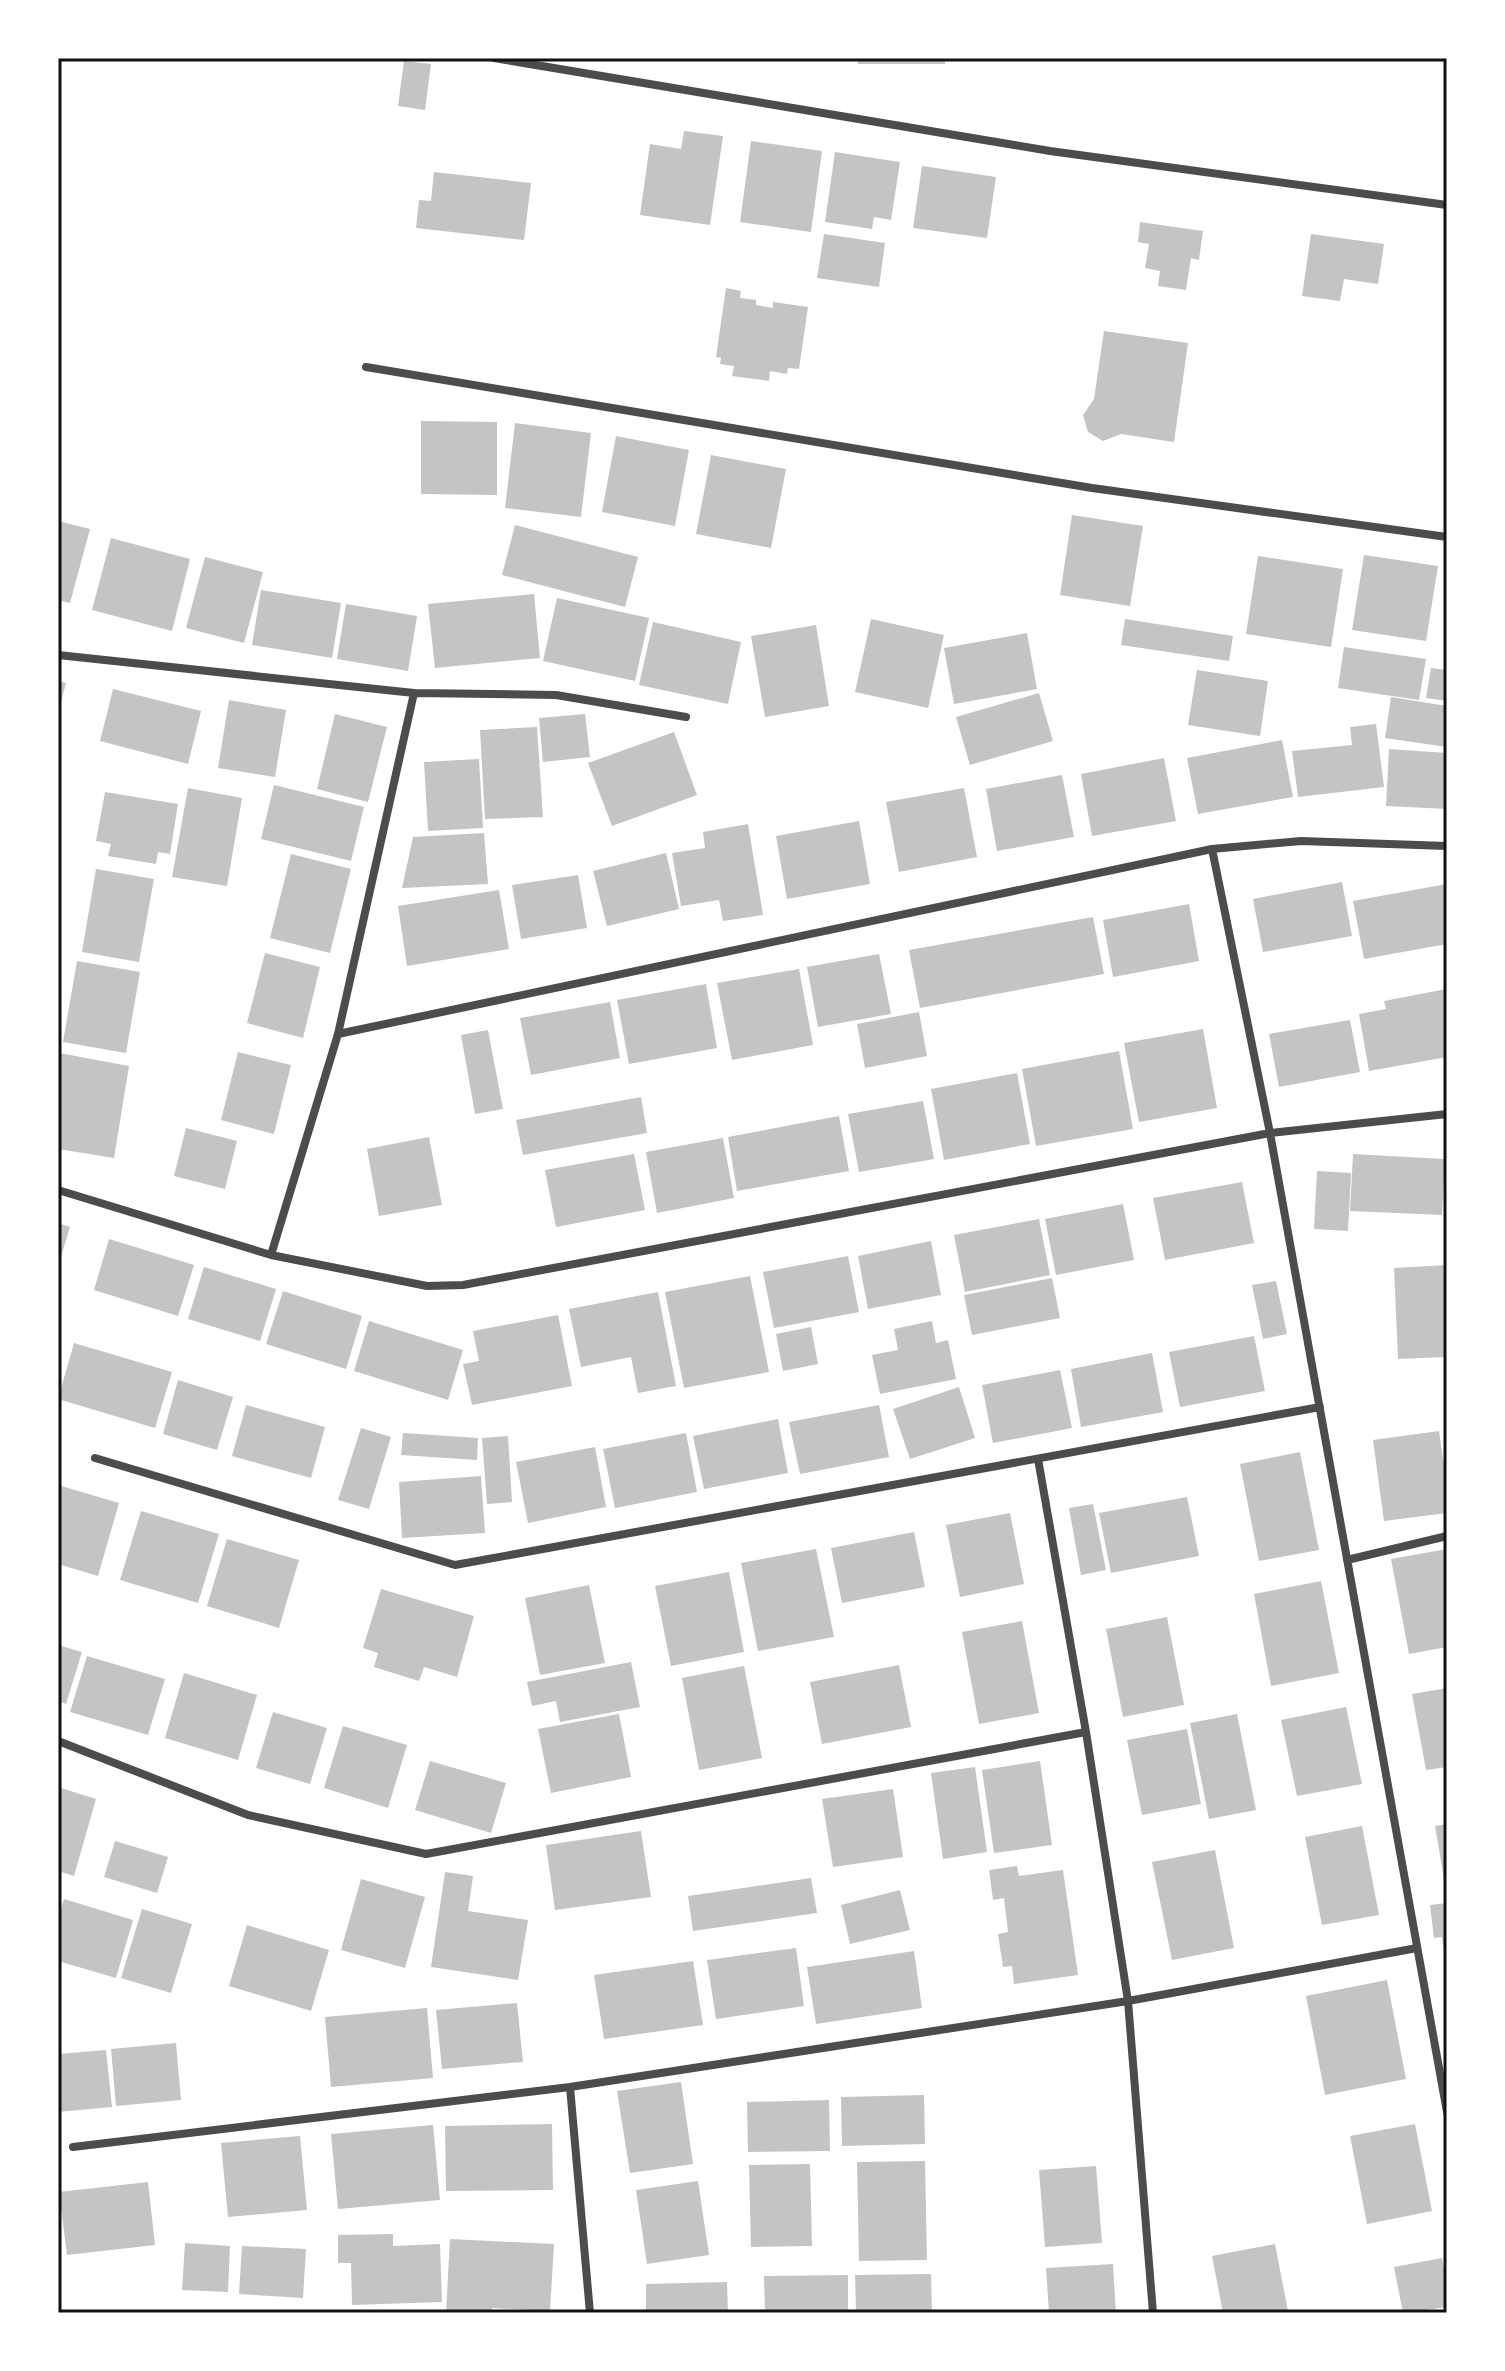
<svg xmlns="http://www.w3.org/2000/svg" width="1505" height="2371" font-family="Quicksand,sans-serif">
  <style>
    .building { fill: #c4c4c4 }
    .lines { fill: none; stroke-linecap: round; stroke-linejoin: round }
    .minor { stroke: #4c4c4c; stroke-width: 8 }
    .neatline { fill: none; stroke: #111; stroke-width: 3 }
  </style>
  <rect width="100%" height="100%" fill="#fff"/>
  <!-- building -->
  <path class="building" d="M858,58H945V64H858Z
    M404,61L431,64L425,110L398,106Z
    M684,131L723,136L710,225L640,215L650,144L681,149Z
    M751,141L822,151L811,232L740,222Z
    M835,152L900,162L891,220L874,217L872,229L825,222Z
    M922,166L996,177L987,238L913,228Z
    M434,172L531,183L524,240L416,228L419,200L431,201Z
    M1140,222L1203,231L1199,260L1191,258L1186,290L1158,286L1160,271L1145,268L1149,244L1138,242Z
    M824,234L885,243L879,287L817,278Z
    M1311,234L1384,244L1378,284L1344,279L1340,301L1302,296Z
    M726,288L741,291L740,298L756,300V305L773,308V302L808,307L799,369L788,368L787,374L770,371L769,381L732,376L734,366L720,364L721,358L716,357Z
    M1104,331L1188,343L1174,442L1121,434L1103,441L1088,432L1083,415L1094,399Z
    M421,421L497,422V495L421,494Z
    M515,423L591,433L581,517L505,508Z
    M616,436L689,450L675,526L602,512Z
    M711,455L786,469L771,548L696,534Z
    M1072,515L1143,526L1130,606L1060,595Z
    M58,521L90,529L70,603L58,600Z
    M515,525L638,557L625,607L502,575Z
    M111,538L190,559L172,631L92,610Z
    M1364,555L1438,566L1426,641L1352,630Z
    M1258,556L1343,569L1331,647L1246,634Z
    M205,557L263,572L244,643L186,628Z
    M261,590L341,603L332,658L252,645Z
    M534,594L540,658L435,668L428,604Z
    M557,598L649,618L635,681L543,661Z
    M346,604L417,616L408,671L337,659Z
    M871,619L944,635L928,708L855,692Z
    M1125,619L1233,636L1229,661L1121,645Z
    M653,622L741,642L728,704L639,685Z
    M816,625L829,706L765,717L751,636Z
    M1027,633L1037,689L954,704L944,648Z
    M1344,647L1426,659L1419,700L1338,688Z
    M1431,668L1447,670V701L1426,698Z
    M1197,670L1268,681L1260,736L1188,725Z
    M58,681L66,683L59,710H58Z
    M113,689L201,711L188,764L100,741Z
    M1039,693L1053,741L970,765L956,717Z
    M1391,697L1447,706V747L1385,738Z
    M229,700L286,710L275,777L218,768Z
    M335,714L387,727L368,802L317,789Z
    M585,714L590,757L543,762L539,718Z
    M1376,724L1384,787L1298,797L1292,751L1352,745L1350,727Z
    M537,727L543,817L485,819L480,730Z
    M674,732L697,795L612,826L588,763Z
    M1282,740L1293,797L1198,814L1187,758Z
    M1389,749L1447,753V809L1386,806Z
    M1164,758L1176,821L1092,836L1081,774Z
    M479,759L483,828L428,831L424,762Z
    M1062,775L1074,837L997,851L986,789Z
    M274,785L364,807L351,861L261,839Z
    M188,788L242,798L227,886L172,877Z
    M964,788L977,857L899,872L886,802Z
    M105,792L178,804L170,854L158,852L156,864L108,856L111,844L96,841Z
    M859,821L870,884L787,899L776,836Z
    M748,824L763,915L723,921L719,900L681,906L672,853L705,848L703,832Z
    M484,833L488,884L402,888L413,837Z
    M666,853L679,909L607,926L593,871Z
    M291,854L351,869L330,953L270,938Z
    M96,869L154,879L139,962L82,952Z
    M578,875L587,928L521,939L512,885Z
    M1342,882L1352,936L1263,952L1253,899Z
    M1447,884V944L1364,959L1353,901Z
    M499,890L509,949L407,966L398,906Z
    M1189,904L1199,961L1113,977L1103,920Z
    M1093,917L1104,974L920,1008L909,950Z
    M265,953L320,967L303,1038L247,1023Z
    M879,954L891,1014L818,1027L807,967Z
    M77,961L140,972L126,1053L63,1042Z
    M799,969L813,1045L732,1060L717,983Z
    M706,984L717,1048L629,1064L617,1000Z
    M1446,989L1447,1057L1369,1071L1359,1014L1386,1009L1384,1001Z
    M610,1002L620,1058L531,1075L520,1018Z
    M919,1012L927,1056L865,1068L857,1024Z
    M1350,1020L1360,1072L1279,1087L1269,1034Z
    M1203,1029L1217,1108L1139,1122L1124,1043Z
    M488,1030L503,1109L475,1114L461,1035Z
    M1119,1051L1133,1129L1036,1146L1022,1069Z
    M238,1052L291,1065L274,1134L221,1120Z
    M59,1053L129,1066L114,1158L58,1149Z
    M1017,1073L1030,1144L944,1160L931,1089Z
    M641,1097L647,1133L523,1155L516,1120Z
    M923,1101L934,1159L859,1172L848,1114Z
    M839,1116L849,1171L737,1191L728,1137Z
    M186,1128L237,1141L225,1189L174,1176Z
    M429,1137L442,1205L379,1216L367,1149Z
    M723,1138L734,1198L657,1213L646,1152Z
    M634,1154L645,1210L556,1227L545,1170Z
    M1353,1154L1445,1159L1442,1215L1350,1211Z
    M1317,1171L1351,1173L1348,1231L1314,1229Z
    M1242,1182L1254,1243L1165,1260L1153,1198Z
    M1123,1204L1134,1260L1056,1275L1045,1219Z
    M1039,1219L1050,1275L965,1292L954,1235Z
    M58,1223L70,1227L59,1263H58Z
    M109,1239L194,1265L178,1316L94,1290Z
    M931,1241L941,1295L868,1309L858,1256Z
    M848,1256L859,1312L774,1328L763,1272Z
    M1447,1265V1357L1398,1359L1394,1268Z
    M204,1267L276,1289L260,1341L188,1319Z
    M750,1276L769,1372L684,1388L665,1292Z
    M1052,1278L1060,1318L972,1335L964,1295Z
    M1276,1281L1287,1334L1263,1339L1252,1285Z
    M283,1291L362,1316L346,1369L266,1344Z
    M658,1292L676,1386L638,1393L631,1357L581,1367L569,1309Z
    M558,1315L572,1386L472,1405L463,1364L479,1361L473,1331Z
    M369,1321L463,1350L448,1400L354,1371Z
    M932,1321L936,1343L948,1340L956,1379L880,1394L872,1355L898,1350L894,1329Z
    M811,1327L818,1364L783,1371L776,1334Z
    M1254,1336L1265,1391L1180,1407L1169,1352Z
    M74,1343L172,1372L155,1428L58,1399Z
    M1152,1353L1163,1412L1081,1427L1071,1369Z
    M1060,1370L1072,1428L993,1443L982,1385Z
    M178,1380L233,1397L217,1450L163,1434Z
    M959,1387L975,1438L910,1459L893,1409Z
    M246,1405L325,1427L311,1478L232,1456Z
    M879,1405L889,1457L800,1474L789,1422Z
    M778,1419L788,1473L704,1489L693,1436Z
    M361,1428L391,1437L369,1509L338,1500Z
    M1439,1431L1447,1487V1513L1384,1521L1373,1440Z
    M403,1433L478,1438L477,1460L401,1455Z
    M686,1433L697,1492L615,1508L603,1449Z
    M508,1436L512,1502L487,1504L482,1438Z
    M595,1447L606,1507L528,1523L516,1462Z
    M1300,1452L1319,1550L1259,1561L1240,1464Z
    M481,1476L485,1533L402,1538L399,1482Z
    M58,1485L119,1503L98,1576L58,1564Z
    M1187,1497L1199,1556L1111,1573L1099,1513Z
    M1093,1504L1106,1570L1081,1575L1069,1508Z
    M141,1511L219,1534L198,1603L120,1580Z
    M1010,1513L1024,1584L960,1597L946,1525Z
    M914,1532L925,1587L842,1603L831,1548Z
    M227,1539L299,1560L279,1628L207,1606Z
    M816,1549L834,1637L758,1651L741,1563Z
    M1447,1549V1647L1409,1654L1391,1559Z
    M729,1572L744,1652L671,1666L655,1586Z
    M1321,1581L1339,1673L1271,1686L1254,1594Z
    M589,1585L605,1663L540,1675L525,1598Z
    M381,1589L474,1616L457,1677L424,1667L419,1681L374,1667L378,1653L363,1648Z
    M1167,1617L1184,1705L1123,1717L1106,1629Z
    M1022,1621L1039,1713L979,1724L962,1632Z
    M58,1645L82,1652L66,1704L58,1701Z
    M87,1656L165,1679L148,1735L70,1712Z
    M631,1662L640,1707L560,1722L556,1701L532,1706L527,1682Z
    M899,1665L911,1727L822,1744L810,1682Z
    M744,1666L762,1758L699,1770L682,1678Z
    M184,1673L257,1695L238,1760L165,1738Z
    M1447,1688V1767L1426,1770L1412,1694Z
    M1346,1707L1362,1784L1297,1796L1281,1720Z
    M273,1712L327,1728L310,1784L256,1768Z
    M619,1714L631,1777L551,1793L538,1729Z
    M1237,1714L1256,1810L1209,1819L1190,1723Z
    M343,1726L407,1745L388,1808L324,1788Z
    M1187,1729L1201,1804L1142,1815L1127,1740Z
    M430,1761L506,1783L491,1833L415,1810Z
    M1040,1761L1052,1845L994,1853L982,1770Z
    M975,1767L987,1852L943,1859L931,1773Z
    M58,1787L96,1799L74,1876L58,1871Z
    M893,1789L903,1857L833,1867L822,1799Z
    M1447,1824V1878L1444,1879L1435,1826Z
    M1362,1826L1379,1915L1322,1925L1305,1837Z
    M641,1831L651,1897L555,1910L546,1845Z
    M115,1841L168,1857L157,1893L104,1877Z
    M1215,1850L1234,1948L1172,1960L1152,1862Z
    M1017,1866L1019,1876L1063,1870L1078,1975L1014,1984L1012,1966L1003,1967L998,1934L1008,1932L1004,1898L993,1900L989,1870Z
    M445,1872L473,1876L468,1911L528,1920L518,1980L431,1967Z
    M811,1878L817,1913L693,1931L688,1896Z
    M361,1879L425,1897L405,1968L341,1950Z
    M900,1890L910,1930L850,1944L841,1905Z
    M64,1899L133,1920L116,1978L58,1961V1919Z
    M1447,1903V1958H1445L1442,1937L1434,1938L1430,1905Z
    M142,1909L192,1924L171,1993L121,1978Z
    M247,1925L329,1950L311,2011L229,1986Z
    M796,1948L804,2006L716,2019L707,1960Z
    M914,1951L922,2008L816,2024L807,1967Z
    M693,1961L703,2025L604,2039L594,1975Z
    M1387,1980L1406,2079L1325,2095L1306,1996Z
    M517,2003L523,2062L442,2069L436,2010Z
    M427,2008L433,2078L331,2087L325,2017Z
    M176,2043L181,2100L116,2106L111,2049Z
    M106,2050L112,2107L58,2112V2054Z
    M681,2082L693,2164L630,2173L617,2091Z
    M924,2095L925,2144L842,2146L841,2097Z
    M829,2100L830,2151L748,2152L747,2102Z
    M552,2124L553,2190L446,2191L445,2126Z
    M1415,2124L1432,2211L1367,2224L1350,2136Z
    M433,2125L440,2200L338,2209L331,2134Z
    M300,2136L307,2210L228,2217L221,2143Z
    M925,2161L927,2260L859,2261L857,2162Z
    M810,2164L812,2246L751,2247L749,2165Z
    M1096,2166L1102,2243L1045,2247L1039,2170Z
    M698,2181L709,2255L647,2264L636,2190Z
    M148,2182L155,2245L67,2255L59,2192Z
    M393,2234V2246L440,2244L442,2302L352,2305L351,2263H338V2235Z
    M450,2239L554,2244L550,2311L492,2308V2313H446Z
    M185,2243L230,2246L228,2292L182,2290Z
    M1275,2244L1288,2311L1223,2313L1212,2256Z
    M242,2246L306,2249L303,2298L239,2294Z
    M1442,2258L1447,2285V2307L1403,2313L1394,2267Z
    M1113,2264L1116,2313H1049L1046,2268Z
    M931,2274L932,2313H856L855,2275Z
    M848,2275V2313H765L764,2276Z
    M727,2282L728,2313H646V2284Z"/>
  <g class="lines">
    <!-- minor -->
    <path class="minor" d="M494,58L1050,151L1447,205
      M366,367L1092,488L1447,537
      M58,655L414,693L556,695L686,717
      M1212,849L1270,1133L1447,2112
      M338,1034L1212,849L1301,841L1447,846
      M58,1190L271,1255L427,1286L463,1285L1270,1133L1447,1114
      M271,1255L338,1034L414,693
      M95,1458L455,1565L1320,1407
      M1038,1459L1086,1732L1128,2001L1153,2313
      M1347,1560L1447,1536
      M58,1741L248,1815L426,1854L1086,1732
      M570,2087L590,2313
      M73,2147L570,2087L1128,2001L1417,1948"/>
  </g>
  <!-- border -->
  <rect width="1505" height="2371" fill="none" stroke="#ffffff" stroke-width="120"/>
  <rect x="60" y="60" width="1385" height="2251" class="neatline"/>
</svg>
